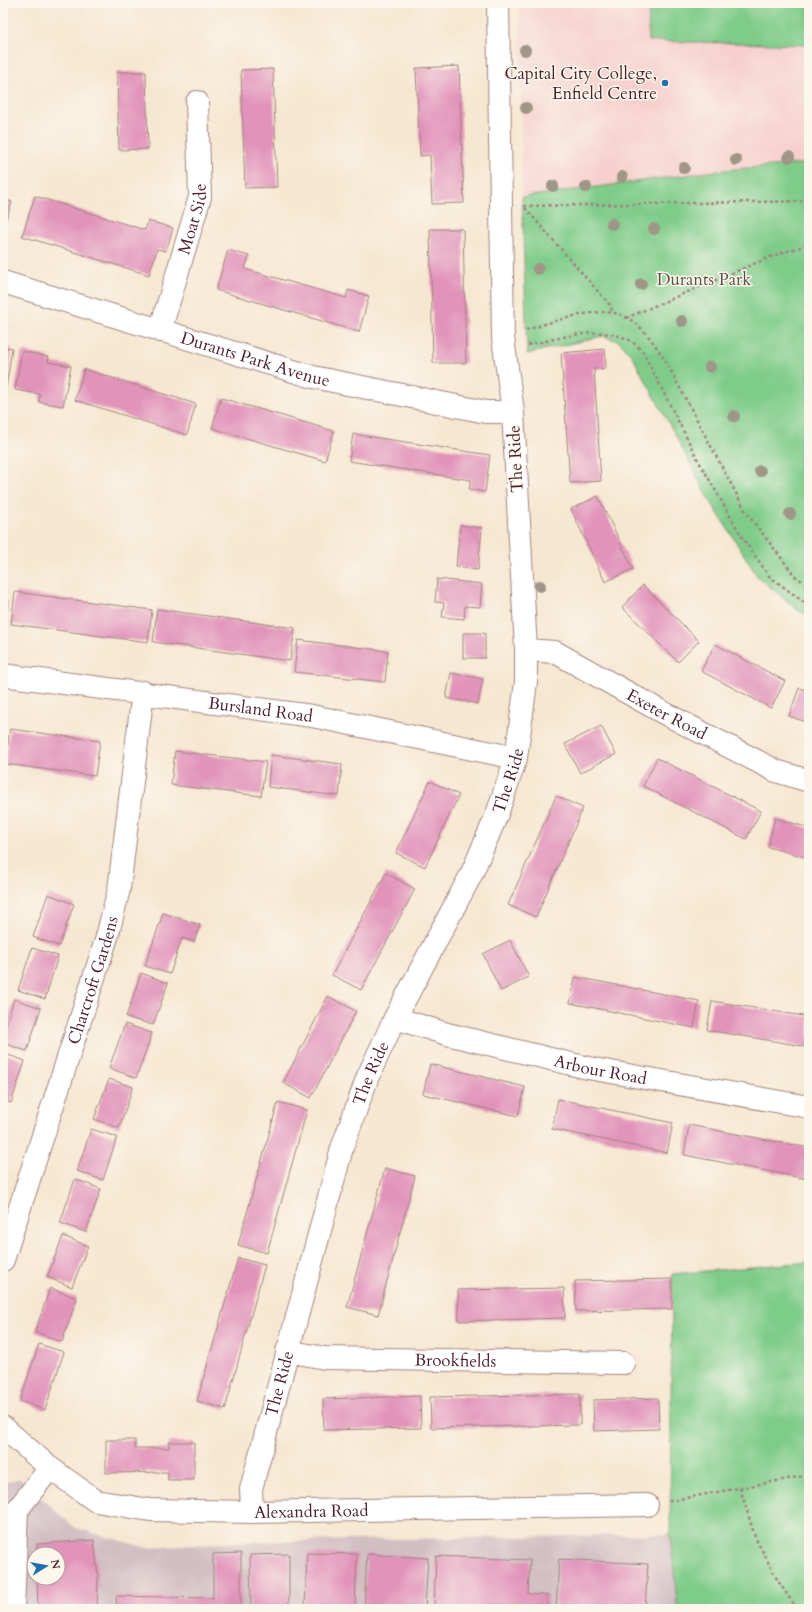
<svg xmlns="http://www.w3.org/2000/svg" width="812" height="1612" font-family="Cardo,serif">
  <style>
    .built { fill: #f7d0cd }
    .industrial { fill: #d2bec3; fill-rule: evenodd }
    .green { fill: #7fcc8a; stroke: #64765a }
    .building { fill: #e193ba }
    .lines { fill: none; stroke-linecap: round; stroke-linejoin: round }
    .minor-casing { stroke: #a0837e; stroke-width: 24 }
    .path { stroke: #a0837e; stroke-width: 2.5; stroke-dasharray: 3 3; stroke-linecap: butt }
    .minor { stroke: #fff; stroke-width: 22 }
    .tree { fill: #a09686 }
    .poi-dot { fill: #1f6fb2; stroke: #fbf7ec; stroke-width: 1.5 }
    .labels { text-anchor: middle; stroke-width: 3; stroke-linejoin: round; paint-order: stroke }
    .poi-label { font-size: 17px; fill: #4a1f2b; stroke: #fbf7ec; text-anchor: end }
    .street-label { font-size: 17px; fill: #4a1f2b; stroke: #fbf7ec }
    .park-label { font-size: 17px; fill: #5a5348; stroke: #fbf7ec }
  </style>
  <rect width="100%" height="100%" fill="#fbf7ec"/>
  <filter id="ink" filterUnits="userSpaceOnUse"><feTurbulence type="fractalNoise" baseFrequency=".025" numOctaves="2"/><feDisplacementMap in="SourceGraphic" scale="8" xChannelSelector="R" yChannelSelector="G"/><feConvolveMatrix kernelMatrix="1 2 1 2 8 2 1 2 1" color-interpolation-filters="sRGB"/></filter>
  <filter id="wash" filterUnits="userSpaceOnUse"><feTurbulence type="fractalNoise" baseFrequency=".012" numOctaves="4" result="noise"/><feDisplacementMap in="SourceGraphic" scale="16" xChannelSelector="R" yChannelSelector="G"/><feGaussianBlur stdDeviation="0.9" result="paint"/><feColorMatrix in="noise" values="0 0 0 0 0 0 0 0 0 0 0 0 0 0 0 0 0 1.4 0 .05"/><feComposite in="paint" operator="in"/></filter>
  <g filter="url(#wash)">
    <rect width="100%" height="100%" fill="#f6e7d1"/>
    <!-- built -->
    <path class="built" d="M520,3H809V163L723,170L522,197Z"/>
    <!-- industrial -->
    <path class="industrial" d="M20,1479L75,1528L147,1548L243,1542L670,1534L678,1609H3V1483ZM34,1554H58V1578H34Z"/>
    <!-- green -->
    <path class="green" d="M649,3H809V45L648,41Z
      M809,163V615L799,611L757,576L706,494L671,427L631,354L618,341L603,336L527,354L522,197L723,170Z
      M809,1262V1609H678L670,1534L672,1274Z"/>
    <g id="blocks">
      <!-- building -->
      <path class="building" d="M459,66L464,203L432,204L430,155L420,156L416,68Z
        M273,69L277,187L245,188L241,70Z
        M117,72H146L148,149L119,150Z
        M35,196L145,230L148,221L173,228L166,251L157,249L149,275L22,236Z
        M3,199L12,202L3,228Z
        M430,229H463L466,363H433Z
        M228,250L249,256L245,269L346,298L348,290L369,296L359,332L216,290Z
        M3,347L12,348L6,388H3Z
        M605,349L606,368L594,369L601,481L570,483L561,353Z
        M22,351L49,357L48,362L71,366L63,406L39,402L40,394L15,390Z
        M84,369L196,404L187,435L75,400Z
        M221,398L334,431L325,461L212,428Z
        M353,434L490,455L485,492L469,489L471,480L349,461Z
        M598,496L633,569L605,582L571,509Z
        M460,525L482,528L478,570L456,567Z
        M437,579L482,584L480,607L465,606L464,619L442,617L444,603L435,602Z
        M643,585L699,641L678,662L622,607Z
        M15,592L152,610L148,642L11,624Z
        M3,601H8L4,631H3Z
        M157,609L295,628L290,661L153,642Z
        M463,633H485V658H463Z
        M298,640L388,651L385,682L294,672Z
        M715,644L785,681L771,708L701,671Z
        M451,673L483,679L478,704L446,698Z
        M799,688L809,691V723L789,716Z
        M3,719H6L4,738H3Z
        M601,726L616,754L580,773L565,744Z
        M10,729L100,741L95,776L5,764Z
        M175,751L266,762L261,796L171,785Z
        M271,755L342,764L339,796L268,787Z
        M657,758L761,811L746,839L643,786Z
        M430,781L459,795L425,867L396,853Z
        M556,796L583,808L536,917L508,905Z
        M775,818L809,828V858L768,847Z
        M386,873L415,889L361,990L332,975Z
        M48,894L74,904L59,946L33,937Z
        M163,913L200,925L194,942L182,938L170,974L145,966Z
        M510,940L529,977L501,991L483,954Z
        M32,948L58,956L45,999L18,990Z
        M141,973L168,983L153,1025L126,1017Z
        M575,977L699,1001L694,1028L570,1003Z
        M328,996L356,1011L311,1098L283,1083Z
        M14,999L41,1008L27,1051L3,1043V1034Z
        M712,1001L809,1017V1047L707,1030Z
        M125,1024L152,1033L136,1078L109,1068Z
        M3,1053L25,1061L11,1103L3,1100Z
        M430,1064L525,1087L518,1116L423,1094Z
        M109,1079L133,1087L119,1128L94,1119Z
        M558,1099L673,1123L667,1153L552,1129Z
        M278,1102L307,1110L267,1253L238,1245Z
        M689,1125L809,1148L808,1179L684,1155Z
        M91,1129L117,1137L103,1180L77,1171Z
        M385,1168L415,1176L378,1315L347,1307Z
        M75,1179L101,1189L86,1232L60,1223Z
        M63,1236L88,1246L72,1287L47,1277Z
        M238,1258L265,1265L225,1409L197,1401Z
        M672,1279V1309L576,1311L575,1281Z
        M50,1288L77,1298L62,1342L35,1332Z
        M564,1288L565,1318L459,1321L458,1290Z
        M39,1344L64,1352L45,1410L20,1401Z
        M580,1394V1425L431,1428L430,1397Z
        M420,1396L421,1428L324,1430L323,1399Z
        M658,1398L659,1429L594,1431L593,1400Z
        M106,1440H135V1448H169V1442H194V1480H168V1472L106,1473Z
        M94,1540L98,1578L97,1609H38L37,1578H58V1554H37V1544Z
        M241,1553V1609H117L116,1596L213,1598V1554Z
        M307,1553L357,1554L355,1609H305Z
        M289,1554V1609H251L250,1555Z
        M367,1554L428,1558L425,1609H364Z
        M436,1556L530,1560L528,1594L547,1595V1609H434Z
        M559,1559L648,1564L645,1609H556Z"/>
    </g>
  </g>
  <g filter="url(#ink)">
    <use href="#blocks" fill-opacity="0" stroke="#a0837e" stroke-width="1"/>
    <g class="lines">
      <defs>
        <g id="minor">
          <path id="s1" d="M3,282L313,377L486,412H513"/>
          <path id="s2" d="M160,331L200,197L197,102"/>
          <path id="s3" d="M526,650L555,652L662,712L776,771L809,781"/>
          <path id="s4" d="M3,675L312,716L516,758"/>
          <path id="s5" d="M395,1018L447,1034L588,1068L809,1107"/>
          <path id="s6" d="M3,1260L107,937L119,889L143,692"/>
          <path id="s7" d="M287,1351L325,1358L624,1363"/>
          <path id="s8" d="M3,1427L50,1468L96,1501L150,1510L252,1512L647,1505"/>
          <path id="s9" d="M252,1512L251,1489L342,1148L368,1076L395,1018L471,875L496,817L516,758L526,682V650L513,412L503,338L498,3"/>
          <path d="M13,1609L17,1510L50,1468"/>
        </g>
      </defs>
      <!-- minor casing -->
      <use href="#minor" class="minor-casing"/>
      <!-- path -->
      <path class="path" d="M524,206L809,201
        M525,208L610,305L613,313
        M626,318L770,257L809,244
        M526,330C549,323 591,308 614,313C638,318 653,341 665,360L746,512L795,576L809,586
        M528,345C559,339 599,324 629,340C634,342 639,348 643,352L697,458L742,537L769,576L809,606
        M740,1488L755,1537L778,1581L797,1609
        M669,1501L809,1475"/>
      <!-- minor -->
      <use href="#minor" class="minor"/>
    </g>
    <!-- trees -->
    <g class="tree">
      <circle cx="525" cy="50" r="6"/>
      <circle cx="526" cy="108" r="6"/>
      <circle cx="789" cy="157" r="6"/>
      <circle cx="736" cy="160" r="6"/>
      <circle cx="684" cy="168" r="6"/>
      <circle cx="622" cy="177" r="6"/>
      <circle cx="553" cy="186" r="6"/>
      <circle cx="586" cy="187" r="6"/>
      <circle cx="612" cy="224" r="6"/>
      <circle cx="654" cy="229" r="6"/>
      <circle cx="538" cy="269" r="6"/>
      <circle cx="641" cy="284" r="6"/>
      <circle cx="682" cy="321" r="6"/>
      <circle cx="710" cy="367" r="6"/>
      <circle cx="734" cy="416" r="6"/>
      <circle cx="760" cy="471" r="6"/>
      <circle cx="790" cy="514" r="6"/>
      <circle cx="540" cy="586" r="6"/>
    </g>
  </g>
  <!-- markers -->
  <circle class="poi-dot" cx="665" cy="83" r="4"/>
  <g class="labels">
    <!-- poi labels -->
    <g class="poi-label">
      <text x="657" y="79">Capital City College,<tspan x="657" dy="20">Enfield Centre</tspan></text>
    </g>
    <!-- street labels -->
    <g class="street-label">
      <text dy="6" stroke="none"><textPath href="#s2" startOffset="117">Moat Side</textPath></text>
      <text dy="6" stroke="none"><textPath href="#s1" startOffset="264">Durants Park Avenue</textPath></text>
      <text transform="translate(515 459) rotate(-93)" y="6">The Ride</text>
      <text dy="6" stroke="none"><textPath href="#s4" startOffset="260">Bursland Road</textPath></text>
      <text dy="6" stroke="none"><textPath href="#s3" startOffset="157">Exeter Road</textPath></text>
      <text dy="6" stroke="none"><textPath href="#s9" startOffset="780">The Ride</textPath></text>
      <text dy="6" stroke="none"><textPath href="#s6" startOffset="294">Charcroft Gardens</textPath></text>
      <text dy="6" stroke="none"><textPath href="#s5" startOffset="212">Arbour Road</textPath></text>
      <text dy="6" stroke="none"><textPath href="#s9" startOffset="456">The Ride</textPath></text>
      <text dy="6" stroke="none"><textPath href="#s7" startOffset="169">Brookfields</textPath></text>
      <text dy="6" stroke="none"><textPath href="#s9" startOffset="132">The Ride</textPath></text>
      <text dy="6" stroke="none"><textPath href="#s8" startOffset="335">Alexandra Road</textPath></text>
    </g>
    <!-- park labels -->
    <g class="park-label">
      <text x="704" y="285">Durants Park</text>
    </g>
  </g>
  <!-- margin -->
  <rect width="812" height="1612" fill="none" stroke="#fbf7ec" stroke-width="16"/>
  <!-- north arrow -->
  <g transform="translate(46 1566) rotate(79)"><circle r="19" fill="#fbf7ec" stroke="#b4a19f"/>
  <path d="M0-3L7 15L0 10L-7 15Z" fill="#1f6fb2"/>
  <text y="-6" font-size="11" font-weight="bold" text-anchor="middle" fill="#4a1f2b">N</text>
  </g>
</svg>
